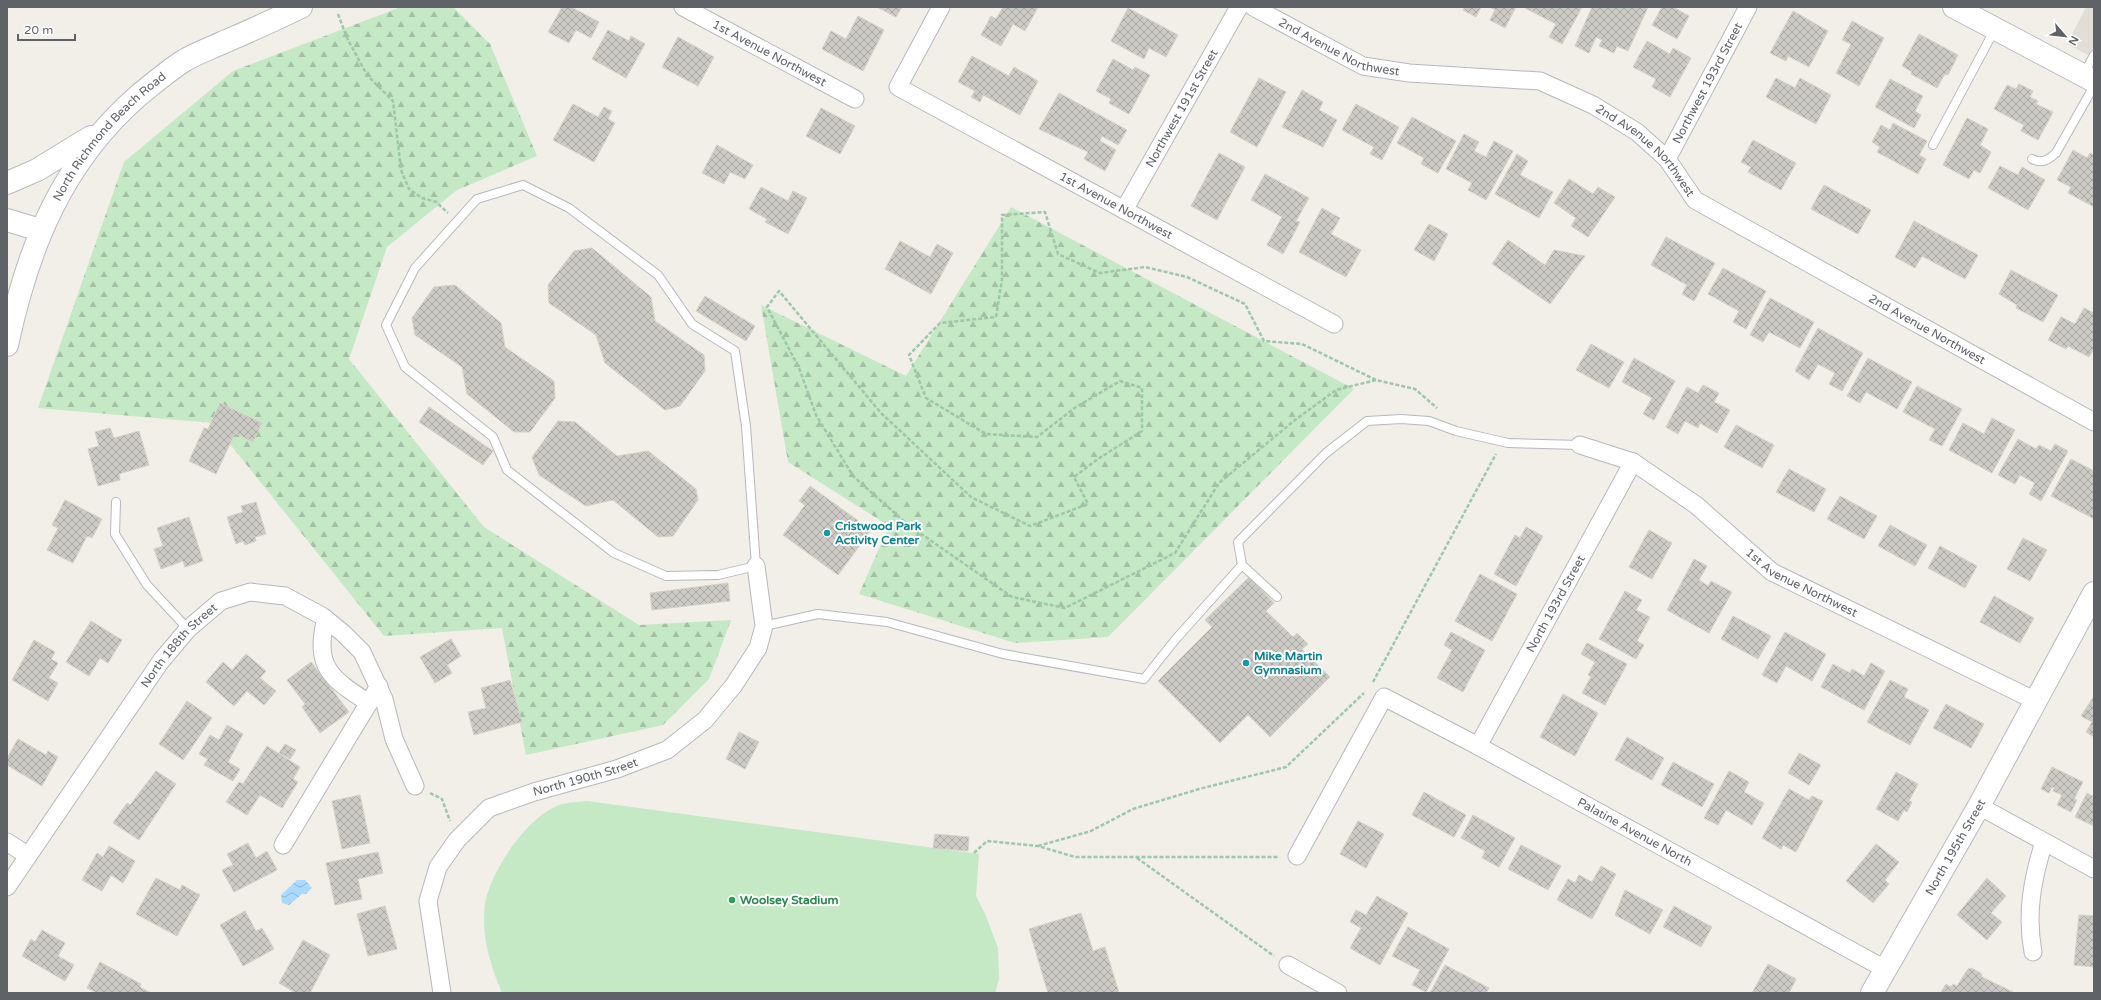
<svg xmlns="http://www.w3.org/2000/svg" width="2101" height="1000" font-family="'Varela Round',sans-serif">
  <style>
    .education { fill: #e1ded6 }
    .forest { fill: url(#forest-firs) }
    .pitch { fill: #c5e8c5 }
    .water { fill: url(#water-waves) }
    .building { fill: url(#building-cross-hatch); stroke: #d6d1c6 }
    .lines { fill: none; stroke-linecap: round; stroke-linejoin: round }
    .lane-casing { stroke: #b5b8bc; stroke-width: 10 }
    .street-casing { stroke: #b5b8bc; stroke-width: 19 }
    .secondary-casing { stroke: #b6babf; stroke-width: 24 }
    .path { stroke: #9cc7a9; stroke-width: 2.5; stroke-dasharray: 4 2; stroke-linecap: butt }
    .lane { stroke: #fff; stroke-width: 8 }
    .street { stroke: #fff; stroke-width: 17 }
    .secondary { stroke: #fff; stroke-width: 22 }
    .culture-dot { fill: #0f9aa8; stroke: #fff; stroke-width: 1.5 }
    .leisure-dot { fill: #2e9e5b; stroke: #fff; stroke-width: 1.5 }
    .labels { text-anchor: middle; stroke-width: 4; stroke-linejoin: round; paint-order: stroke }
    .street-label { font-size: 12px; fill: #5f6368; stroke: #fff }
    .culture-label { font-size: 12px; font-weight: bold; fill: #0d838f; stroke: #fff; text-anchor: start }
    .leisure-label { font-size: 12px; font-weight: bold; fill: #27864d; stroke: #fff; text-anchor: start }
  </style>
  <defs>
    <pattern id="forest-firs" width="22" height="20" patternUnits="userSpaceOnUse"><rect width="22" height="20" fill="#c5e8c5"/><path d="M5 1l3.5 6h-7zM16 11l3.5 6h-7z" fill="#a3c0a4"/></pattern>
    <pattern id="water-waves" width="16" height="10" patternUnits="userSpaceOnUse"><rect width="16" height="10" fill="#aadaff"/><path d="M0 5q4-4 8 0t8 0" fill="none" stroke="#8eb4d2"/></pattern>
    <pattern id="building-cross-hatch" width="8" height="8" patternUnits="userSpaceOnUse"><rect width="8" height="8" fill="#cccac5"/><path d="M0 0l8 8M0 8l8-8" fill="none" stroke="#a9a8a4"/></pattern>
  </defs>
  <rect width="100%" height="100%" fill="#f1efe8"/>
  <!-- education -->
  <path class="education" d="M2086,7H2094V58L2067,44Z"/>
  <!-- forest -->
  <path class="forest" d="M401,7H453L490,44L537,156L457,190L387,247L349,359L484,527L639,625L731,620L709,679L663,725L526,755L502,628L384,636L213,423L38,408L124,162L233,71Z
    M1011,207L1354,389L1108,637L1015,643L859,594L889,526L788,462L761,305L906,376Z"/>
  <!-- pitch -->
  <path class="pitch" d="M587,801L979,854L976,896L986,916L998,948L999,979L995,993H502C490,964 481,936 485,904C490,871 530,812 563,804C571,802 580,802 587,801Z"/>
  <!-- water -->
  <path class="water" d="M297,880H305L312,888L306,894H302L289,905L282,903L281,895Z"/>
  <!-- building -->
  <path class="building" d="M562,7H571L599,22L591,38L576,30L569,43L548,32Z
    M877,7H902L896,17Z
    M1003,7H1038L1025,31L1013,24L1001,46L981,35L991,16L996,19Z
    M1465,7H1481L1476,17L1463,10Z
    M1490,7H1516L1505,28L1490,20L1495,10Z
    M1582,7L1562,44L1549,37L1556,24L1525,8Z
    M1592,7H1648L1628,51L1617,46L1614,53L1599,46L1602,40L1596,37L1589,53L1575,46Z
    M1662,7H1673L1689,16L1677,39L1652,25Z
    M1128,8L1178,35L1166,57L1149,48L1144,59L1111,41Z
    M1793,11L1828,31L1809,67L1788,56L1786,61L1770,53Z
    M858,16L884,30L863,71L822,49L831,31L846,39Z
    M1852,21L1884,38L1859,86L1836,73L1851,44L1842,40Z
    M608,30L629,41L631,36L645,44L626,78L592,59Z
    M1919,34L1958,55L1948,75L1945,74L1937,88L1911,74L1912,72L1902,66Z
    M678,37L714,57L698,86L662,67Z
    M1647,41L1670,54L1673,48L1691,58L1670,97L1652,87L1656,79L1633,67Z
    M972,56L1009,76L1014,67L1038,81L1020,115L983,95L980,102L971,97L975,91L958,82Z
    M1113,59L1133,70L1135,67L1150,75L1129,114L1109,103L1111,99L1096,91Z
    M1259,78L1286,92L1257,147L1230,132Z
    M1776,78L1795,88L1800,78L1831,95L1816,124L1766,97Z
    M1890,79L1923,96L1915,111L1921,115L1914,128L1875,107Z
    M2019,84L2033,91L2030,97L2038,101L2036,104L2053,112L2038,140L2021,131L2024,125L1994,109L2007,85L2016,89Z
    M1302,90L1323,102L1319,110L1337,120L1323,147L1282,127Z
    M1059,93L1127,130L1118,145L1102,136L1100,141L1116,150L1105,171L1084,159L1088,152L1039,129Z
    M573,104L598,117L604,107L612,111L608,119L615,123L594,162L553,140Z
    M1356,104L1399,127L1382,160L1370,154L1374,147L1342,130Z
    M821,108L855,126L840,154L806,136Z
    M1412,117L1456,141L1438,173L1421,164L1424,158L1397,143Z
    M1967,118L1988,129L1980,145L1991,152L1980,173L1974,170L1969,179L1943,165Z
    M1893,123L1927,141L1919,155L1926,159L1918,174L1877,152L1880,147L1872,142L1881,125L1890,130Z
    M1464,134L1479,142L1474,151L1486,157L1494,141L1513,151L1486,200L1468,190L1472,183L1446,169Z
    M1753,140L1796,163L1781,190L1748,172L1751,167L1741,162Z
    M717,145L753,165L745,179L730,172L724,184L702,173Z
    M2073,150L2087,158L2090,153L2094,155V207L2068,193L2071,187L2057,180Z
    M1219,153L1245,167L1217,220L1191,206Z
    M1517,154L1528,161L1520,175L1553,192L1539,218L1495,194Z
    M2000,166L2018,175L2022,167L2045,180L2028,210L1988,188Z
    M1265,174L1309,198L1296,221L1300,222L1283,254L1267,245L1282,217L1251,200Z
    M1569,179L1593,194L1598,187L1615,197L1588,237L1571,226L1576,218L1554,203Z
    M1824,185L1871,210L1858,234L1811,209Z
    M761,187L788,201L793,191L807,198L788,234L765,222L767,219L749,209Z
    M1322,208L1340,218L1331,234L1361,250L1346,277L1299,252Z
    M1914,221L1978,255L1965,279L1922,256L1915,268L1895,257Z
    M1429,224L1448,234L1434,261L1414,250Z
    M1666,237L1715,263L1694,301L1682,294L1687,285L1651,265Z
    M1508,240L1545,265L1554,250L1585,256L1550,304L1492,264Z
    M900,241L930,257L937,244L953,253L931,294L885,269Z
    M592,248L651,297L655,321L704,355L705,371L680,406L665,410L605,363L596,335L549,303L548,285L574,251Z
    M1723,268L1766,291L1746,329L1733,322L1739,311L1708,294Z
    M2011,270L2058,295L2043,322L2016,308L2017,305L1999,294Z
    M455,285L501,323L505,347L554,381L555,398L530,432H514L467,394L462,367L415,335L412,318L434,287Z
    M705,296L755,326L746,341L696,311Z
    M1770,298L1814,322L1800,348L1769,332L1763,342L1750,335Z
    M2084,308L2094,313V348L2089,357L2068,346L2066,349L2048,340L2061,317L2075,324Z
    M1818,328L1863,353L1842,391L1829,384L1835,373L1818,364L1809,380L1795,371Z
    M1591,344L1624,362L1609,388L1576,370Z
    M1634,358L1675,381L1654,420L1643,414L1652,398L1622,382Z
    M1868,358L1912,382L1897,409L1866,392L1860,403L1847,396Z
    M1703,385L1719,393L1714,402L1730,410L1717,433L1700,423L1698,428L1685,421L1678,434L1666,427L1687,387L1698,393Z
    M1917,386L1962,409L1942,446L1929,440L1935,429L1903,412Z
    M220,403L262,423L253,442L235,433L216,474L189,461L204,428L208,429Z
    M429,407L493,451L483,465L419,422Z
    M1992,418L2015,430L1992,473L1949,450L1963,423L1984,434Z
    M558,421L575,422L617,456L648,451L696,489L698,500L673,536L658,537L613,500L586,506L539,475L532,457Z
    M1736,425L1774,445L1762,468L1724,447Z
    M110,428L114,438L139,431L149,465L119,474L120,480L98,486L88,449L99,446L95,432Z
    M2018,439L2036,449L2039,445L2051,451L2055,444L2068,451L2041,501L2029,494L2035,483L2020,475L2015,484L1998,475Z
    M2071,459L2094,471V519L2051,496Z
    M1789,469L1826,489L1814,512L1776,492Z
    M810,486L871,530L838,575L783,535L805,505L799,501Z
    M1840,496L1877,516L1864,539L1827,519Z
    M65,500L102,519L92,538L87,536L73,563L47,550L58,528L52,525Z
    M256,502L266,534L255,537L256,541L245,545L243,541L236,544L227,517L243,512L241,506Z
    M189,517L203,561L185,567L183,561L161,569L154,549L163,546L157,528Z
    M1890,525L1927,545L1915,566L1878,546Z
    M1526,527L1543,536L1516,586L1494,574L1515,535L1520,538Z
    M1649,530L1672,543L1652,579L1629,567Z
    M2023,538L2047,550L2030,581L2007,569Z
    M1940,546L1977,566L1965,588L1928,568Z
    M1694,559L1707,566L1699,580L1708,586L1711,581L1732,592L1709,633L1667,610Z
    M1480,574L1517,594L1492,641L1455,621Z
    M1249,577L1274,603L1266,611L1293,637L1297,633L1308,644L1302,649L1330,677L1270,737L1248,715L1220,743L1158,681L1212,627L1205,620Z
    M728,583L730,601L652,610L650,593Z
    M1625,591L1642,600L1636,610L1650,617L1637,641L1644,645L1636,659L1599,639Z
    M1994,596L2034,618L2020,643L1980,622Z
    M1733,616L1771,636L1758,659L1721,639Z
    M91,621L122,640L108,663L100,658L89,676L66,662Z
    M1451,632L1485,650L1463,692L1437,678L1452,650L1444,645Z
    M1785,632L1826,654L1812,681L1786,666L1777,683L1762,675Z
    M451,639L461,656L447,665L452,673L435,683L420,657Z
    M34,640L55,652L51,659L58,663L49,678L58,683L48,701L12,680Z
    M1587,643L1627,664L1605,705L1582,693L1591,677L1588,675L1595,662L1581,654Z
    M246,654L266,671L260,678L276,691L264,705L247,691L234,706L206,682L223,662L232,670Z
    M311,662L349,712L320,733L302,707L305,704L287,680Z
    M1871,663L1885,671L1864,710L1821,687L1833,664L1850,673L1852,669L1864,676Z
    M510,680L522,722L474,735L468,712L486,708L481,688Z
    M1890,680L1908,689L1904,697L1929,710L1910,745L1867,722Z
    M1563,694L1598,713L1575,756L1540,737Z
    M2094,696V737L2086,732L2092,722L2081,716Z
    M187,701L212,718L183,760L159,744Z
    M1946,704L1984,724L1971,748L1933,728Z
    M227,725L243,734L228,762L240,769L233,781L204,765L208,759L199,754L210,735L219,740Z
    M739,732L759,742L745,769L726,759Z
    M1627,737L1664,758L1652,780L1615,760Z
    M18,739L46,755L48,751L58,757L42,786L7,765V758Z
    M285,744L296,750L290,759L279,753Z
    M267,746L300,767L293,779L298,782L282,808L260,795L247,815L226,802L239,782L243,784Z
    M1799,753L1821,765L1809,785L1788,773Z
    M1673,762L1714,784L1702,807L1661,785Z
    M2052,767L2083,782L2074,799L2077,800L2071,812L2057,805L2062,795L2053,791L2054,788L2052,787L2049,793L2041,789Z
    M156,771L176,784L139,840L113,823L127,803L130,805Z
    M1729,771L1749,782L1744,792L1764,803L1752,825L1726,810L1718,825L1704,818Z
    M1896,772L1918,784L1909,801L1912,802L1907,812L1904,810L1898,821L1876,809Z
    M1789,789L1809,800L1812,796L1823,801L1796,852L1783,845L1781,849L1762,838Z
    M1424,792L1466,815L1454,837L1412,815Z
    M2087,793L2094,797V826L2075,817Z
    M360,795L370,843L342,849L332,801Z
    M1473,815L1515,838L1499,867L1482,858L1485,851L1461,838Z
    M1358,821L1384,834L1366,868L1340,854Z
    M935,834L969,837L968,851L933,848Z
    M248,843L256,858L267,851L277,870L234,892L222,870L233,865L227,854Z
    M1876,844L1899,862L1885,880L1889,884L1873,903L1846,881Z
    M1521,845L1561,866L1548,890L1508,869Z
    M109,846L135,861L123,883L111,875L102,891L82,880L97,853L103,857Z
    M378,852L383,873L358,879L362,899L335,905L326,863Z
    M1601,866L1616,874L1592,919L1557,900L1568,879L1575,883L1579,875L1592,882Z
    M156,878L180,890L182,885L200,895L177,936L136,914Z
    M1987,878L2006,896L1991,913L2002,922L1987,940L1957,915Z
    M1625,890L1663,910L1650,934L1615,915Z
    M1377,896L1408,913L1380,965L1350,948L1361,928L1350,922L1356,910L1366,915Z
    M385,906L397,949L368,956L357,914Z
    M1674,906L1712,927L1701,947L1663,927Z
    M245,911L256,931L262,928L274,949L243,966L220,925Z
    M1081,913L1093,951L1105,947L1119,993H1048L1029,929Z
    M2079,915L2094,916V967L2074,965Z
    M1408,927L1449,949L1426,992L1412,985L1420,970L1392,956Z
    M42,930L65,943L58,956L74,965L65,981L22,956L31,939L35,942Z
    M303,940L330,955L310,993H296L279,983Z
    M100,962L141,984L140,987L151,993H97L87,988Z
    M1768,964L1796,979L1789,993H1752Z
    M1445,965L1489,988L1486,993H1430Z
    M1971,968L1981,973L1982,977L2013,992L2012,993L1941,992L1946,984L1951,987L1953,984L1957,986L1968,969Z"/>
  <g class="lines">
    <defs>
      <path id="lane" d="M2084,74L2094,55
        M1933,145L1995,29
        M2032,159C2042,164 2048,160 2056,153L2094,86
        M523,185L569,208L658,275L692,324L735,351L746,426L756,566L718,575L666,576L614,553L507,470L493,437L405,367L386,325L415,268L477,199Z
        M116,502L115,534L147,585L188,629
        M1242,565L1277,597
        M764,626L818,614L887,622L1003,654L1144,679L1175,640L1242,565L1238,542L1326,453L1367,421L1401,419L1429,421L1456,431L1508,443L1580,445"/>
      <g id="street">
        <path id="s1" d="M683,7L855,99"/>
        <path id="s2" d="M941,7L898,87L1334,324"/>
        <path id="s3" d="M1253,7L1363,66L1409,73L1540,81L1593,105L1637,132L1667,159L1695,200L2094,422"/>
        <path id="s4" d="M1667,159L1748,7"/>
        <path id="s5" d="M1124,210L1239,7"/>
        <path id="s6" d="M1580,445L1633,462L1696,505L1772,572L2036,701"/>
        <path d="M326,619C313,666 331,679 369,703"/>
        <path id="s7" d="M1478,746L1633,462"/>
        <path d="M1979,806L2094,869"/>
        <path d="M7,842L27,855"/>
        <path d="M283,845L379,686"/>
        <path id="s8" d="M1297,856L1384,697L1478,746L1885,969"/>
        <path id="s9" d="M7,887L161,661L188,629L221,601L250,592L285,596L322,616L343,633L362,652L384,699L394,739L415,786"/>
        <path d="M2033,952C2026,914 2032,880 2044,842"/>
        <path d="M1288,965L1338,993"/>
        <path id="s10" d="M442,993L428,901L438,867L457,840L489,808L534,792L617,769L667,750L705,720L734,685L758,648L764,626L756,566"/>
      </g>
      <g id="secondary">
        <path d="M1954,7L2094,81"/>
        <path d="M7,183L37,170L91,137"/>
        <path d="M7,220L40,230"/>
        <path id="s11" d="M7,345C28,247 62,162 139,95C154,83 169,70 185,60C197,53 211,48 224,42C250,31 276,19 301,7"/>
        <path id="s12" d="M1872,993L1979,806L2094,593"/>
      </g>
    </defs>
    <!-- lane casing -->
    <use href="#lane" class="lane-casing"/>
    <!-- street casing -->
    <use href="#street" class="street-casing"/>
    <!-- secondary casing -->
    <use href="#secondary" class="secondary-casing"/>
    <!-- path -->
    <path class="path" d="M338,14L347,38L367,75L393,101L401,170L409,189L422,198L436,202L448,213
      M1376,380L1336,390L1295,420L1219,483L1175,553L1065,608L1012,597L907,524L853,476L816,415L799,368L767,307L779,291L881,413L971,497L1030,526L1088,504L1074,477L1098,459L1142,431V388L1120,381L1076,407L1037,437L986,434L926,398L909,355L940,323L996,317L1002,279V215L1045,212L1058,254L1100,273L1145,267L1187,277L1245,304L1264,341L1302,344L1376,380L1415,389L1437,408
      M1373,682L1496,454
      M430,793L442,799L450,821
      M1038,846L1091,831L1133,809L1199,789L1286,767L1364,693
      M974,853L987,841L1038,846L1075,857H1279
      M1137,858L1274,956"/>
    <!-- lane -->
    <use href="#lane" class="lane"/>
    <!-- street -->
    <use href="#street" class="street"/>
    <!-- secondary -->
    <use href="#secondary" class="secondary"/>
  </g>
  <!-- markers -->
  <g class="culture-dot">
    <circle cx="827" cy="533" r="4"/>
    <circle cx="1246" cy="663" r="4"/>
  </g>
  <circle class="leisure-dot" cx="732" cy="900" r="4"/>
  <g class="labels">
    <!-- street labels -->
    <g class="street-label">
      <text dy="4" stroke="none"><textPath href="#s3" startOffset="96">2nd Avenue Northwest</textPath></text>
      <text dy="4" stroke="none"><textPath href="#s1" startOffset="98">1st Avenue Northwest</textPath></text>
      <text dy="4" stroke="none"><textPath href="#s4" startOffset="86">Northwest 193rd Street</textPath></text>
      <text dy="4" stroke="none"><textPath href="#s5" startOffset="117">Northwest 191st Street</textPath></text>
      <text dy="4" stroke="none"><textPath href="#s11" startOffset="237">North Richmond Beach Road</textPath></text>
      <text dy="4" stroke="none"><textPath href="#s3" startOffset="431">2nd Avenue Northwest</textPath></text>
      <text dy="4" stroke="none"><textPath href="#s2" startOffset="339">1st Avenue Northwest</textPath></text>
      <text dy="4" stroke="none"><textPath href="#s3" startOffset="768">2nd Avenue Northwest</textPath></text>
      <text dy="4" stroke="none"><textPath href="#s6" startOffset="264">1st Avenue Northwest</textPath></text>
      <text dy="4" stroke="none"><textPath href="#s7" startOffset="162">North 193rd Street</textPath></text>
      <text dy="4" stroke="none"><textPath href="#s9" startOffset="297">North 188th Street</textPath></text>
      <text dy="4" stroke="none"><textPath href="#s10" startOffset="308">North 190th Street</textPath></text>
      <text dy="4" stroke="none"><textPath href="#s8" startOffset="466">Palatine Avenue North</textPath></text>
      <text dy="4" stroke="none"><textPath href="#s12" startOffset="168">North 195th Street</textPath></text>
    </g>
    <!-- culture labels -->
    <g class="culture-label">
      <text x="835" y="530">Cristwood Park<tspan x="835" dy="14">Activity Center</tspan></text>
      <text x="1254" y="660">Mike Martin<tspan x="1254" dy="14">Gymnasium</tspan></text>
    </g>
    <!-- leisure labels -->
    <g class="leisure-label">
      <text x="740" y="904">Woolsey Stadium</text>
    </g>
  </g>
  <!-- border -->
  <rect width="2101" height="1000" fill="none" stroke="#5f6368" stroke-width="16"/>
  <!-- north arrow -->
  <g transform="translate(2065 36) rotate(118)" stroke="#ffffff" stroke-width="3" paint-order="stroke">
  <path d="M0-3L7 15L0 10L-7 15Z" fill="#5f6368"/>
  <text y="-6" font-size="11" font-weight="bold" text-anchor="middle" fill="#5f6368">N</text>
  </g>
  <!-- scale -->
  <path d="M18 34v6h57v-6" fill="none" stroke="#5f6368" stroke-width="2"/>
  <text x="24" y="34" font-size="12" fill="#5f6368" stroke="#ffffff" stroke-width="3" paint-order="stroke">20 m</text>
</svg>
